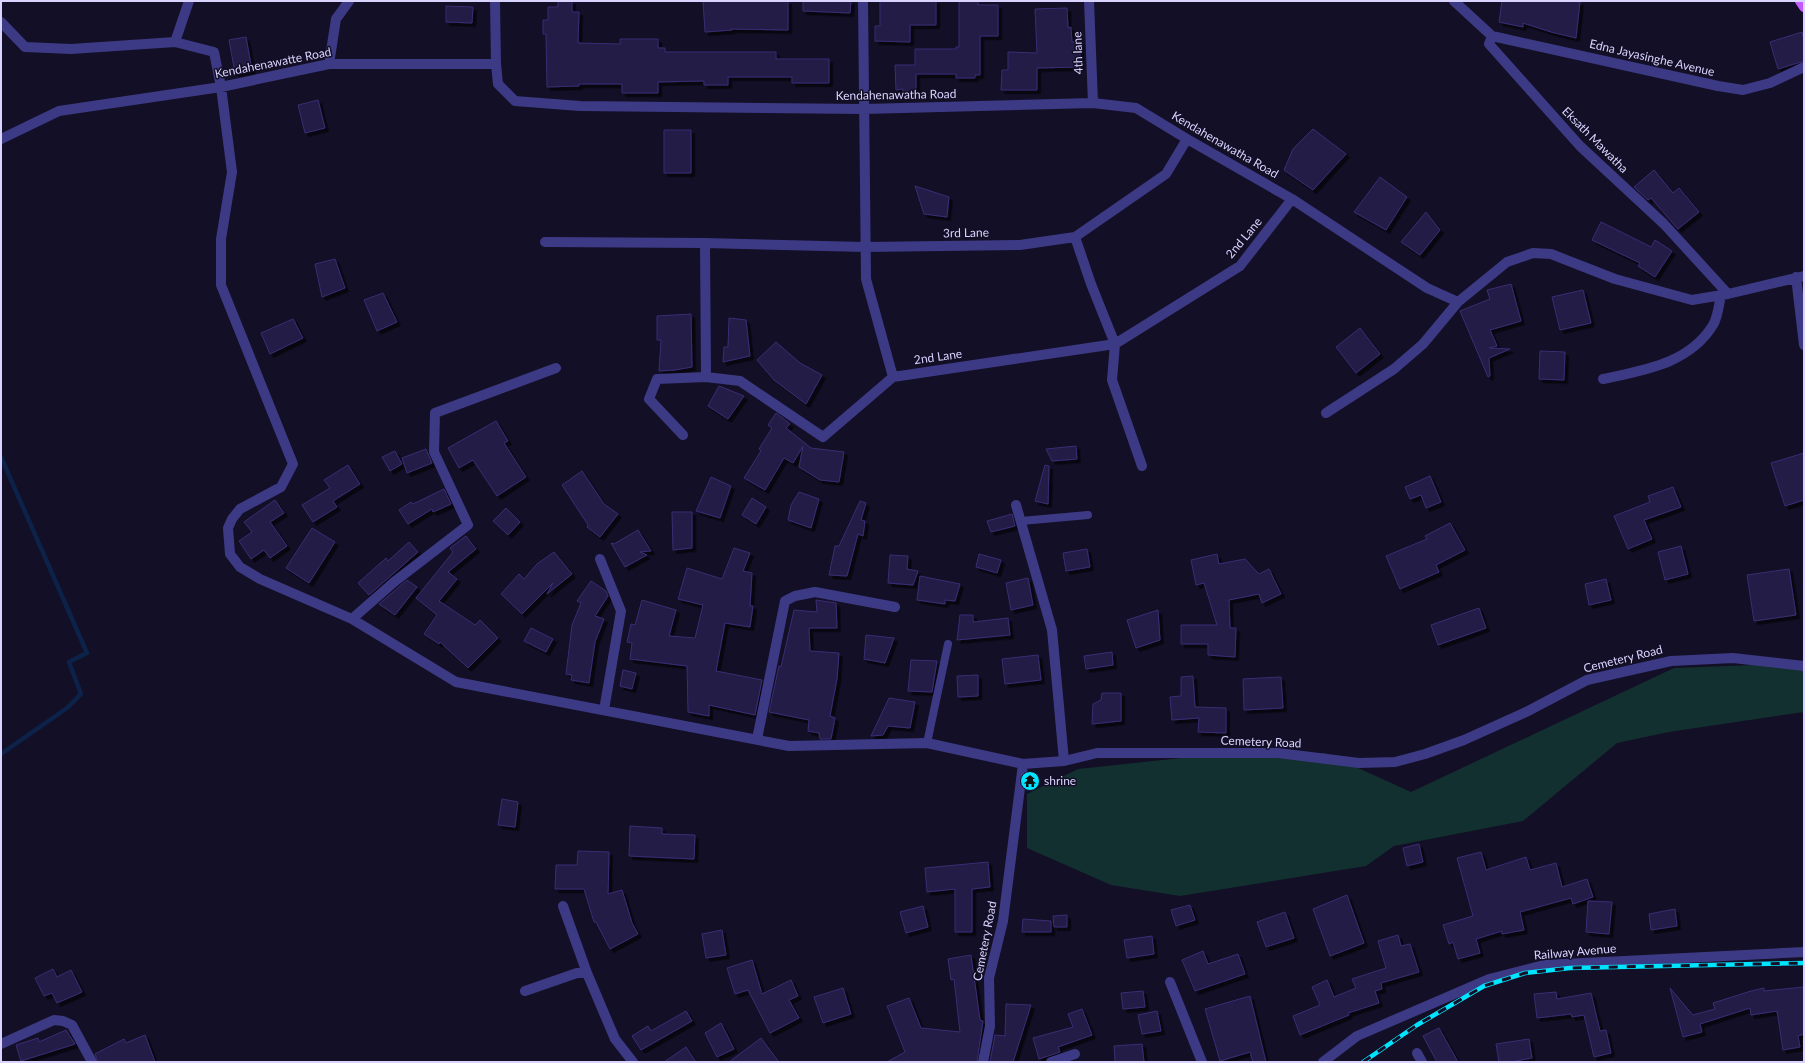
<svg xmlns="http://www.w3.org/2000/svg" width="1805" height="1063" font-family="Lato,sans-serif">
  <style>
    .green { fill: #12302f }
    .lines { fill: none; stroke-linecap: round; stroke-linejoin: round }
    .stream { stroke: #0c2248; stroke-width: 4.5 }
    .building { fill: #241b47; stroke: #3b2d73; filter: url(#shadow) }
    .lane { stroke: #3d3a85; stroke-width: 8 }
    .street { stroke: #3d3a85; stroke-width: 10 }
    .primary { stroke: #c25bff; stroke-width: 10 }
    .rail-casing { stroke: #00e5ff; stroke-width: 4.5 }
    .rail { stroke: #130f26; stroke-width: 3; stroke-dasharray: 9; stroke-linecap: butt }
    .labels { text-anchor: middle; stroke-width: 3; stroke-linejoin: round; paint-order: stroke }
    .street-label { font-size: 12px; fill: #d9d4ff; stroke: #130f26 }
    .poi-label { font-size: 12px; fill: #d9d4ff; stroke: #130f26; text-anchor: start }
  </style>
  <defs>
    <filter id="shadow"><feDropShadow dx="3.5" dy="3.5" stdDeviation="0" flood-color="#0009"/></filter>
  </defs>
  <rect width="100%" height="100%" fill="#130f26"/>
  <!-- green -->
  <path class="green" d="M1804,663V712L1669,732L1617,743L1523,821L1394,846L1366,866L1180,896L1111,885L1027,848V794L1078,769L1219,754L1325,753L1411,792L1674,668Z"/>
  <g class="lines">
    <!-- stream -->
    <path class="stream" d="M1,457L87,653L69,662L81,694L67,708L1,754"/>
  </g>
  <!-- building -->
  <path class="building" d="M558,1H572V12H579L578,43L620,44V39H658V48H665V52H776V59H829V83H792V77H728V85H704V81L658,82V93H622V84H579V86L547,87L546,34H543V20H548V7H558Z
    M703,1H788V30L731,29L732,30L705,32Z
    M803,1H851L850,13L803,11Z
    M880,1H936V25H910V42L875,41V26H880Z
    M959,1H978V5H998V36H980V75H975V78H956V74H916V92L903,93V89L896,90L895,65H915V49H956V47H959Z
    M1502,1H1570L1580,2L1576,38L1551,32L1523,23V27L1499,22Z
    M446,6L473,7L472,23L446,22Z
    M1067,8L1068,28L1071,27L1072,42H1080V67L1037,68V90H1001L1002,70H1008V52L1037,53L1035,9Z
    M1802,32L1804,40V61L1778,69L1770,42Z
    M246,37L252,70L235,73L229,40Z
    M318,100L325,128L305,133L298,105Z
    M1313,129L1346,154L1313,190L1284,170L1293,149Z
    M664,130H691V173H664Z
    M1654,170L1673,193L1679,188L1699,212L1678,229L1651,198L1648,200L1634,187Z
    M1380,177L1407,197L1386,230L1354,212Z
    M915,186L949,197L947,217L924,214Z
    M1426,212L1440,230L1420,255L1401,242Z
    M1601,222L1651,247L1655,240L1672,251L1655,277L1638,266L1640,263L1592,240Z
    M335,259L345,288L322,297L315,264Z
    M1511,284L1521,321L1490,330L1497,346L1489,348L1510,349L1489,358L1490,376L1488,377L1460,311L1490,299L1487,290Z
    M1583,290L1591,323L1560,330L1552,297Z
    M383,293L397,322L377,331L364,300Z
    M691,314L692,367L675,370L659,371L661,340H657V316Z
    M729,318L746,320L750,356L723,362L724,347H728Z
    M293,319L303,338L270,354L261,333Z
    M1360,328L1380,354L1356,373L1336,347Z
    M776,342L800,363L822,375L806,404L774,380L757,360Z
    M1540,351L1565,352L1564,380L1539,379Z
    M719,386L744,396L728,419L708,406Z
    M776,413L790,424L786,428L811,448L844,452L839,482L820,480L799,467L803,446L793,463L784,458L765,490L744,478L761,451L759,449L772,428L768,425Z
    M496,421L508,441L504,443L526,477L497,496L473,460L459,468L448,448Z
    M1076,446L1077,459L1052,461L1046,449Z
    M426,449L432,463L407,473L402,458Z
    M395,451L402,464L390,471L382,457Z
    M1804,453V500L1785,506L1771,463Z
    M348,465L360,484L333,501L337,507L313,522L302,505L330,488L324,480Z
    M1045,465L1049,466L1048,504L1035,501Z
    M582,471L604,504L618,514L600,537L587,527L588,525L562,485Z
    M1430,476L1441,502L1426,508L1421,495L1410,499L1405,487Z
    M711,477L731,486L720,518L696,511Z
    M1673,487L1681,507L1644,520L1652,539L1628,549L1614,516L1650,502L1648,496Z
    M444,489L451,504L433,512L432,509L408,524L399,510L411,502L413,504Z
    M799,492L819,499L811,528L788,520L791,505Z
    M752,498L766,507L756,524L742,515Z
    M275,500L284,513L270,522L287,546L270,558L264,550L251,559L239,541L252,532L244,522Z
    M860,501L866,503L861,520L865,521L863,536L858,534L847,576L829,575L835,546H839Z
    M506,508L520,522L508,535L493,521Z
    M672,512H692V548L673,550Z
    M1012,514L1015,526L991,532L987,521Z
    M1450,523L1465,550L1436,565L1439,572L1400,589L1386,556L1427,539L1425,536Z
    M312,528L335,542L309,583L286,568Z
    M638,530L651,551L640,552L647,555L625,567L611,543L614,544Z
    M466,536L476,549L448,572L457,579L439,601L475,625L480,620L498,638L468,668L440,642L439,644L424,634L437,615L416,598L453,552L450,548Z
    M409,542L418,552L369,595L358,583L386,558L388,561Z
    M1681,546L1688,574L1665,580L1658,552Z
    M734,548L750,553L743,571L752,573L750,606H753L750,627L725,623L716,671L762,680L755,715L709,705V716L688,712L687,666L630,659L632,643L627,642L631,624L635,625L642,600L676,610L669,636L695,638L703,605L678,599L687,568L722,579Z
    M1087,549L1090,567L1066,571L1063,553Z
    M554,552L572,574L547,594L553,583L522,614L501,594L519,574L524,579L537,564Z
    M979,554L1001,560L997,573L976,567Z
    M1217,554L1219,564L1245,559L1259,574L1269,569L1281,594L1262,603L1259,594L1229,600L1230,628H1236L1235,657L1208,655V644H1181V625H1217L1204,583L1196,585L1191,560Z
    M890,555L908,556L907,569L918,571L913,585L888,583Z
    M1789,569L1796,615L1754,621L1747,575Z
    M920,576L960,584L955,601L945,600V604L917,600Z
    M1028,578L1033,605L1011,610L1006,583Z
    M1606,579L1611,600L1589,605L1585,584Z
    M407,580L417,587L395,615L379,604Z
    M591,581L606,591L608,596L595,616L604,619L595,642L589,683L571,680L572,675L566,674L572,625L581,603L577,601Z
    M816,600L836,603L837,628H809L810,651L839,653L837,679L830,716L835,718L831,739H820L819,733L808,731L809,720L769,712L779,666L781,667L794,610L817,612Z
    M1479,608L1486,628L1438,645L1431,625Z
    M1158,610L1160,640L1136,648L1127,620Z
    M960,615H973V622L1008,618L1010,635L957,640Z
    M531,628L553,639L546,652L524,641Z
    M866,635L894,638L885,663L864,659Z
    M1112,652L1113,665L1086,669L1084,656Z
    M1038,655L1041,680L1005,684L1002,659Z
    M911,660L937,661L932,692L908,691Z
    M623,670L636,673L632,689L620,686Z
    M978,675V696L958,697L957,676Z
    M1193,676L1195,707L1226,708V733L1198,732L1199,718L1172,720L1170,697L1181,696V677Z
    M1281,677L1283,708L1244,710L1243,679Z
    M1102,693H1121V721L1092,724L1093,704L1101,700Z
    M889,698L915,702L910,728L888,726L883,735L871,736Z
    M502,799L518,802L515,827L498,825Z
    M630,826L662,828V834L695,835L694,859L629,856Z
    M1419,844L1423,862L1407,866L1403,848Z
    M578,851L609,852L608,894L622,890L632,923L638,934L610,949L596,922H594L584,889H555L556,865H577Z
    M1481,852L1486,870L1526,857L1530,870L1556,863L1562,887L1587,879L1593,897L1573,904L1571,898L1520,912L1524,930L1502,934V931L1476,939L1480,953L1458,959L1453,942L1449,944L1443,925L1473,916L1457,858Z
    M988,862L990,887L972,889V932H955V889L927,892L925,868Z
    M1347,895L1364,943L1330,956L1313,909Z
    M1588,901L1612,902L1609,934L1586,932Z
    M1190,905L1195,920L1176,926L1171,910Z
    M923,906L928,927L906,933L900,912Z
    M1675,909L1677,926L1651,930L1649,914Z
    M1285,912L1294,938L1266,947L1257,922Z
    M1067,915V927H1054L1053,916Z
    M1023,919L1051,921V932H1022Z
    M722,930L726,955L706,958L702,934Z
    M1398,935L1401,946L1410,944L1419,972L1381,983L1382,989L1375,991L1379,1003L1348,1013L1349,1015L1300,1035L1293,1016L1320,1005L1312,987L1327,980L1334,997L1356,988L1352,979L1386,968L1378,941Z
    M1152,936L1154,954L1127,958L1124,940Z
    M1203,951L1208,964L1238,954L1245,974L1195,991L1182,960Z
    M971,955L980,1020L983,1021L977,1062H887L905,1052L887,1006L909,998L921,1028L960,1032L954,979L951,980L948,959Z
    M752,960L762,994L791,980L798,996L789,1000L799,1018L770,1033L748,990L735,994L727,968Z
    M53,969L57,977L71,970L82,992L57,1003L52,993L44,996L35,978Z
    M1804,987V1034L1798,1036L1800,1047L1783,1050L1777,1011L1751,1015L1750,1008L1700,1024L1702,1032L1683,1037L1670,988L1693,1015L1715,1009L1713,1003L1751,991L1764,988V991Z
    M843,988L851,1014L823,1023L814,997Z
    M1143,991L1145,1007L1123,1009L1121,993Z
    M1556,992L1557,999L1591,993L1600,1031L1606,1030L1611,1053L1594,1057L1584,1015L1572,1017L1571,1014L1537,1018L1534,994Z
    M1250,996L1266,1062H1253L1250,1052L1220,1061L1205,1009Z
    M1006,1004L1031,1005L1013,1062H990L995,1035L1005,1036Z
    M1082,1009L1092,1035L1058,1047L1060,1052L1039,1059L1033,1038L1073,1027L1068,1014Z
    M686,1011L692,1021L641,1050L632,1036L648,1026L651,1031Z
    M1157,1011L1161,1031L1142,1034L1138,1015Z
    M721,1023L734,1049L717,1057L705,1033Z
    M1439,1028L1458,1062H1437L1423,1036Z
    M66,1030L75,1044L21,1061L16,1045L38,1038L39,1042Z
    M145,1035L155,1062H98L95,1054L124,1039L126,1043Z
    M761,1038L779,1062H729Z
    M1529,1039L1532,1058L1510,1062H1499L1496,1044Z
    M1142,1044L1144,1062H1115L1114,1046Z
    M686,1047L696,1062H664Z"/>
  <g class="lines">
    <!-- lane -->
    <path class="lane" d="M1021,521L1088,515
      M927,743L948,644"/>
    <!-- street -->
    <path class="street" d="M495,1L496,64
      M863,1L866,279L893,377
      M1089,1L1093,103
      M1454,1L1492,36L1489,44L1580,146L1664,224L1728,294
      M1,22L25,47L71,49L175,42L214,52L221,87L232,172L221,239V285L293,464L281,487L240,509L232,519L228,528L230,554L240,567L260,579L352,619L456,682L789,746L927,743L1023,764
      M1492,36L1718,86L1743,90L1770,83L1804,67
      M175,42L189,1
      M329,64L336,19L349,1
      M1,139L59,111L221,87L329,64H496L498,84L515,101L580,106L864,109L1093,103L1136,108L1187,139L1292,199L1427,288L1458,302L1507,262L1533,253L1551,254L1615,279L1692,300L1728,294L1804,276
      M1075,237L1091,284L1115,344L1112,380L1142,466
      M545,242L705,243L865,247L1020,245L1075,237L1166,174L1187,139
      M705,243L706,377L740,381L823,437L893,377L1115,344L1240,266L1292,199
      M1796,277L1804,345
      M1603,379C1644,370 1689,364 1713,325C1718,317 1719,304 1721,295
      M1326,413L1394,369L1423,344L1458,302
      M683,435L649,399L657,379L706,377
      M1016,505L1052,630L1064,761
      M600,559L621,611L604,710
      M352,619L394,582L468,525L434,452L435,413L556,368
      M757,739L785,601L795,596L815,592L895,607
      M563,906L587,973L615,1039L633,1062
      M1170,982L1202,1062
      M525,991L577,973H587
      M1,1044L54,1020L63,1021L72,1025L92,1062
      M1417,1053L1422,1062
      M983,1062L990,1026L989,978L1003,921L1023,764L1064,761L1097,753H1278L1359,763L1395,762L1425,754L1464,740L1526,712L1587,680L1671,661L1733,658L1804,666
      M1051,1062L1075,1054
      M1323,1062L1357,1036L1489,979L1544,965L1804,952"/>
    <!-- primary -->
    <path class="primary" d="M1800,1L1804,7"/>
    <defs>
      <path id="rail" d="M1363,1062L1417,1025L1484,986L1525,973L1570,968L1804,963"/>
    </defs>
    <!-- rail casing -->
    <use href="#rail" class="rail-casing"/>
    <!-- rail -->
    <use href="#rail" class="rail"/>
  </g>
  <!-- icons -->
  <defs>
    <symbol id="temple-disc" viewBox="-11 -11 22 22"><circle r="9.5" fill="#00e5ff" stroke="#130f26"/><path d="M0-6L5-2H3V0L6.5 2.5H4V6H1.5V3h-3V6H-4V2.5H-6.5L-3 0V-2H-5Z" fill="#111"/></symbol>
  </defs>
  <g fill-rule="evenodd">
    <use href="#temple-disc" x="1019" y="770" width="22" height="22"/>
  </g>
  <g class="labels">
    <!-- street labels -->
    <g class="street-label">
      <text transform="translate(1078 53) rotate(-92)" y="4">4th lane</text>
      <text transform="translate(1652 58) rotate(13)" y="4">Edna Jayasinghe Avenue</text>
      <text transform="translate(273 63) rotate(-11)" y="4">Kendahenawatte Road</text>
      <text transform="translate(896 95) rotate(-1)" y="4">Kendahenawatha Road</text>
      <text transform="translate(1595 140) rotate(45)" y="4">Eksath Mawatha</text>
      <text transform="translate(1225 145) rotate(30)" y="4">Kendahenawatha Road</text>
      <text transform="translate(966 233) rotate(-1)" y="4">3rd Lane</text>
      <text transform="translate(1244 238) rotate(-50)" y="4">2nd Lane</text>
      <text transform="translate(938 357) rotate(-8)" y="4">2nd Lane</text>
      <text transform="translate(1623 659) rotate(-14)" y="4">Cemetery Road</text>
      <text transform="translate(1261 742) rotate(2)" y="4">Cemetery Road</text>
      <text transform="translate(985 941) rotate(-79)" y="4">Cemetery Road</text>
      <text transform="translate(1575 952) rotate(-5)" y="4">Railway Avenue</text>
    </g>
    <!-- poi labels -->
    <g class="poi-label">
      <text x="1044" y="785">shrine</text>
    </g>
  </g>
  <!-- border -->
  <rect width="1805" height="1063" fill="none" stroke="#d9d4ff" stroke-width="4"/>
</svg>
